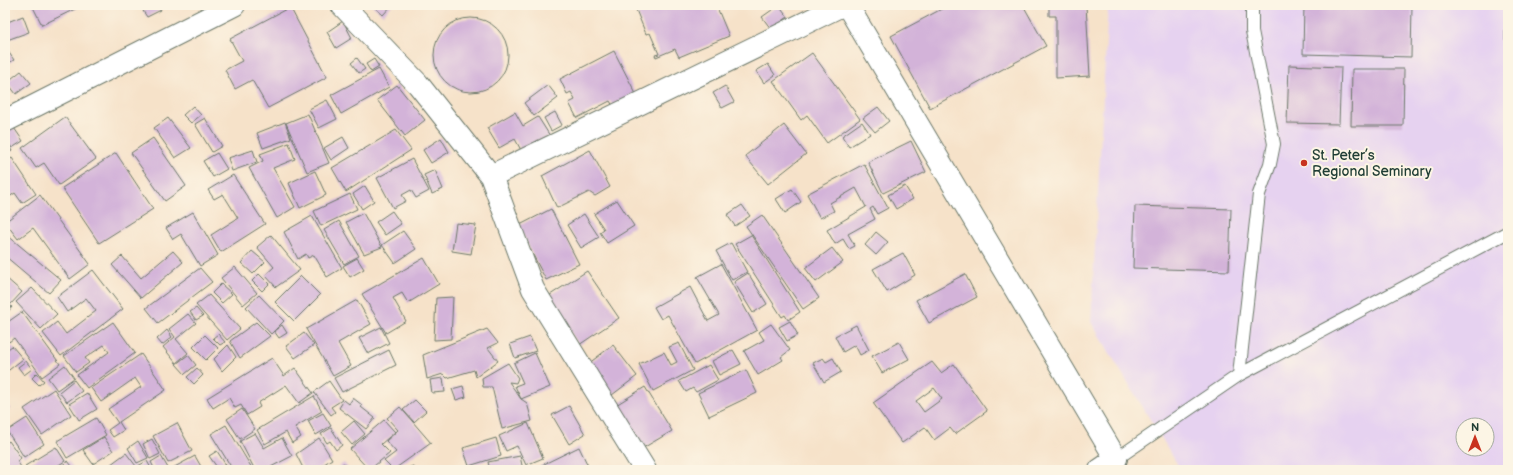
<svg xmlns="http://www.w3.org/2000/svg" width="1513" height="475" font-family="'Balsamiq Sans',sans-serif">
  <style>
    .built { fill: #e6d2f0; fill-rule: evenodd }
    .building { fill: #d3b3d9; fill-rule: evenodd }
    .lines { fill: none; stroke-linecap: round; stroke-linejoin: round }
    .lane-casing { stroke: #6a7768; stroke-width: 14 }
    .street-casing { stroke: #6a7768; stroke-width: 24 }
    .lane { stroke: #fff; stroke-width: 12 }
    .street { stroke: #fff; stroke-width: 22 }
    .poi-dot { fill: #c8321e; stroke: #fcf5e5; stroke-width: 1.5 }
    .labels { text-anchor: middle; stroke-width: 4; stroke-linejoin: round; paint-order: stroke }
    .poi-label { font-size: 14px; fill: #1f3d34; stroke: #fcf5e5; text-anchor: start }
  </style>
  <rect width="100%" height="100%" fill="#fcf5e5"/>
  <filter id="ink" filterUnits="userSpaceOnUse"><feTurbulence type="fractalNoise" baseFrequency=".025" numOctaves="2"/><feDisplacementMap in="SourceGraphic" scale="8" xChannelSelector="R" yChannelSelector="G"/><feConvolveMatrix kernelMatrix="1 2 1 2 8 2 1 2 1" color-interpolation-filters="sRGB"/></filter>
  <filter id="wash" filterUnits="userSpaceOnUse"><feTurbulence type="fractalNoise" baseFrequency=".012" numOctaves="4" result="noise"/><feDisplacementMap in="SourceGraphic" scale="16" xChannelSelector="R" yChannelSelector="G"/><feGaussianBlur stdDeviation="0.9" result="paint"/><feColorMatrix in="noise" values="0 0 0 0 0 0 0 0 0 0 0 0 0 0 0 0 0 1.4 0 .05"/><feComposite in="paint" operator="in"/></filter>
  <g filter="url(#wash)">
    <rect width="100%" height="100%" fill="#f6e2c9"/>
    <!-- built -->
    <path class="built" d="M1108,5H1508V470H1181L1091,322ZM1463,425H1487V449H1463Z"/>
    <g id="blocks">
      <!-- building -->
      <path class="building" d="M32,5H75L77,8L42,25Z
        M154,5H158L161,10L147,17L143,11Z
        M372,5H392L383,15Z
        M634,5H716L729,36L679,57L675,49L656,57L655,55L659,54L650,33L646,34Z
        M779,5L788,17L771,29L762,17Z
        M949,5H1023L1046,46L930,108L891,36Z
        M1049,5H1086L1090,76L1056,78V16H1049Z
        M1304,5H1412L1411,57L1303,54Z
        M290,7L327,77L268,108L252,80L235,89L225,70L242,61L230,39Z
        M1505,14H1508V40H1505Z
        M23,16L29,32L7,40L5,23Z
        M434 55a37 37 0 1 1 74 0a37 37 0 1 1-74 0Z
        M343,21L352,38L336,48L327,32Z
        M5,47L14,60L5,65Z
        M614,51L636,94L613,106L610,101L577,118L569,103L575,100L571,92L567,94L560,79Z
        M812,53L860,119L827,143L807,115L801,120L773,81Z
        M357,58L365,69L359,73L351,63Z
        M374,59L379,67L371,72L366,64Z
        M768,64L775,75L764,83L756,71Z
        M1289,65L1341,67L1339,124L1287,123Z
        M379,69L389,87L341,114L331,95Z
        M1352,69H1404L1403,126H1351Z
        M21,71L31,83L16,94L7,82Z
        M397,85L425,120L405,136L377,100Z
        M548,85L558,98L534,116L524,103Z
        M725,86L734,102L722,108L713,93Z
        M327,100L337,119L319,128L309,109Z
        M193,106L201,115L191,123L183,115Z
        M878,107L889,121L875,132L863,118Z
        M515,112L523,126L538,117L550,136L522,152L515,139L499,148L487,128Z
        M555,112L562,125L551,131L544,118Z
        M308,114L329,163L307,172L286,123Z
        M65,117L96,159L59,185L44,163L36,168L22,148Z
        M168,118L191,148L175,158L154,128Z
        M205,118L222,146L212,152L195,124Z
        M285,122L291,138L263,148L257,133Z
        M862,122L870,134L849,147L842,136Z
        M12,125L23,141L12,148L5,138V130Z
        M784,125L806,154L768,184L745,156Z
        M396,130L411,150L346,192L332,168Z
        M343,137L349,148L331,160L324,148Z
        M153,138L186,186L165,201L131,153Z
        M441,138L449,152L431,163L423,150Z
        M5,140L12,151L5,155Z
        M911,141L926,172L883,193L868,162Z
        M289,143L295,159L273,168L295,207L277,218L249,168L263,161L260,154Z
        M253,150L257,162L232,171L228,158Z
        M590,150L610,187L595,196L589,192L557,208L542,176Z
        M116,153L153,209L99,243L62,188Z
        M217,153L227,169L213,177L203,161Z
        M12,158L36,194L22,203L15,193L9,197L5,191V162Z
        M412,159L429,191L416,198L411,190L402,195L406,201L393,208L377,178Z
        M864,164L888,208L877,214L873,207L870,209L875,219L848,234L855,246L849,249L843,239L835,244L827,230L866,207L856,188L830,203L834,211L820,218L807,194Z
        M435,170L443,189L432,194L424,175Z
        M315,171L326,195L300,208L289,183Z
        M233,175L265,224L221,252L211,235L238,218L223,194L214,199L208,190Z
        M365,186L374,201L362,209L353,194Z
        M905,186L913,199L896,209L888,195Z
        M792,189L801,202L785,213L776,199Z
        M350,194L357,209L321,226L314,211Z
        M40,195L90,264L70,279L33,228L18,239L5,222Z
        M617,200L634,226L607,243L600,232L604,229L594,214Z
        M742,205L750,216L735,226L727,215Z
        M1135,206L1231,209L1229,271L1133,268Z
        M551,209L579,264L546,280L518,226Z
        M392,211L401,224L385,235L376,222Z
        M193,212L218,255L200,266L181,234L173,239L166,228Z
        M363,213L382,247L364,254L346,222Z
        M584,214L599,237L581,248L567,225Z
        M762,215L819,298L803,309L746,226Z
        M312,216L342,268L327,277L314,255L308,258L306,254L298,259L284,232Z
        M339,221L359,256L344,264L324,230Z
        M456,223L476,225L471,254L452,251Z
        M403,231L416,249L395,263L382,245Z
        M876,232L888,242L876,255L865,245Z
        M7,235L61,280L49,293L5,256V238Z
        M271,235L300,270L276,287L265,275L274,267L257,247Z
        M751,235L800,312L788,320L785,315L782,317L735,244Z
        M731,243L747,272L732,280L716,251Z
        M832,248L843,262L816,282L805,268Z
        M173,251L183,262L141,298L112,265L122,256L141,278Z
        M252,251L265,262L253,274L241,263Z
        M903,253L915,275L887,292L873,269Z
        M357,258L364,269L350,277L343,266Z
        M424,258L439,284L408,303L402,293L393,298L406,321L386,333L362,294Z
        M721,264L757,330L695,364L668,315L661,319L654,307L690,287L708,321L719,315L697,277Z
        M235,267L257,293L243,305L221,278Z
        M200,268L212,282L158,323L146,308Z
        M93,270L123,309L61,356L43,333L57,322L66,334L96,311L86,298L67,312L57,297Z
        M587,271L619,318L579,345L547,297Z
        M748,273L767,304L753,313L734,282Z
        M259,274L269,284L262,291L252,281Z
        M965,274L977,297L929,323L916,300Z
        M301,276L320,295L294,321L275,302Z
        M5,277L22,292L10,305L5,300Z
        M221,284L232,294L222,303L212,293Z
        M32,288L57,314L41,329L16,302Z
        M209,295L240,329L227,340L196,305Z
        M259,295L284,321L271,334L246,307Z
        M453,297L451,339L434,340L436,298Z
        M357,300L371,324L338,343L351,366L333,376L306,329Z
        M5,303L12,307L5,315Z
        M196,308L203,316L196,320L190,312Z
        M22,312L60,364L42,377L14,338L9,342L5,336V324Z
        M188,314L196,323L176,339L188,353L176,363L163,347L175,337L169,329Z
        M790,321L798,335L787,341L779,327Z
        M113,322L135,353L87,388L77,375L109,352L104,345L85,358L89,363L76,372L64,356Z
        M256,322L270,336L240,358L230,341Z
        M771,324L790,350L781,357L783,360L758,375L744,351L764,340L759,332Z
        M282,325L287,333L279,338L274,331Z
        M856,325L869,350L860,355L855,345L843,352L835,336Z
        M381,327L389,343L368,354L359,338Z
        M487,329L498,343L488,348L498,361L476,377L474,370L447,378L443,374L427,379L423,355Z
        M167,330L172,337L162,345L157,339Z
        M304,333L314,345L295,358L286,346Z
        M218,334L225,342L220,345L213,338Z
        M205,335L218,348L206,360L193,347Z
        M530,337L536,351L515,358L510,344Z
        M899,342L909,359L882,373L872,356Z
        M679,343L693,370L653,391L639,364L664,352L671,365L677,362L669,347Z
        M228,345L236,357L222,371L214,359Z
        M613,345L637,376L612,395L588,364Z
        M12,346L23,359L5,373V351Z
        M389,350L396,365L342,392L334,378Z
        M733,350L741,364L719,375L712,361Z
        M535,353L550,387L521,399L527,403L532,421L502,429L492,387H483L482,378L508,363L518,378L516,383L509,382L521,399L515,386L523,383L514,363Z
        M141,354L166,390L119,422L124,430L113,437L108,430L118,423L108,409L141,387L135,378L101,402L91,388Z
        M188,355L196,365L185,374L176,364Z
        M272,358L284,376L295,368L313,393L299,403L286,385L258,403L260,407L247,415L241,405L235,408L229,398L213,408L207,398Z
        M823,358L826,362L833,358L841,372L824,382L813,363Z
        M26,361L32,369L24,375L18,367Z
        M932,362L941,373L954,364L987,411L955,434L950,428L934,440L925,427L902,443L873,403ZM934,388L942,399L924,412L916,401Z
        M65,365L74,378L57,390L48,378Z
        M709,365L718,380L696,392L693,388L686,392L679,381Z
        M197,368L203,375L194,384L187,377Z
        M746,370L757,393L709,416L698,393Z
        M37,373L44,381L39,385L32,378Z
        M443,378L445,392L432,393L430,380Z
        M74,380L82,391L67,402L59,392Z
        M329,381L342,400L331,407L335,412L331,415L314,392Z
        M463,386L466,397L456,400L452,389Z
        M645,387L672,431L643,448L616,405Z
        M54,389L71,415L42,435L24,409Z
        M87,393L97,409L79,420L69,404Z
        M314,396L322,411L295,427L301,437L292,443L286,432L265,444L257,430Z
        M353,398L362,405L361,407L375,418L366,429L339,408L344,400L349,404Z
        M415,400L426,411L414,422L403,410Z
        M5,401L10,409L5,412Z
        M569,406L585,434L569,444L552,415Z
        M400,407L431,443L393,470L384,461L396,452L386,441L398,430L387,418Z
        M242,409L255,429L240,439L227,419Z
        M323,413L331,426L316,435L308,421Z
        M27,418L44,444L24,457L7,431Z
        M96,418L106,435L67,458L57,441Z
        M384,420L395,432L381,444L390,453L369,470L350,449Z
        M354,421L365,434L352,445L341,432Z
        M177,423L192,451L168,463L153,436Z
        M528,423L543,458L526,465L517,446L506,451L499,436Z
        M226,425L253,470H233L211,434Z
        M331,428L342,445L336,450L330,441L327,443L321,434Z
        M255,433L264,448L282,438L292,456L265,470H255L240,441Z
        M104,437L113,451L93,464L83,450Z
        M319,438L332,459L315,470H304L296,454Z
        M496,438L501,456L469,466L463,448Z
        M152,439L160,454L150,459L143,444Z
        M9,441L21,458L17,461L23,470H5V444Z
        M138,441L148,458L137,463L128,448Z
        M56,447L65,461L51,470H28L25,466Z
        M579,447L590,470H542L540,466Z
        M217,451L229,470H219L209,456Z
        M126,453L136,466L131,470H103Z
        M161,456L168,468L164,470H155L151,462Z
        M195,456L203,470H169Z
        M520,456L523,470H490L488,462Z
        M68,461L75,470H56Z
        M147,461L152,470H140L138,466Z
        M344,463L349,470H334Z
        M413,466L414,470H403Z
        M879,466L881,470H873Z"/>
    </g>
  </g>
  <g filter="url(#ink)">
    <use href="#blocks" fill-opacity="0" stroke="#6a7768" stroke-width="1"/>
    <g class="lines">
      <defs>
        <path id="lane" d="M1239,375L1259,194L1270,164L1274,144L1252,31V5
          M1116,459L1239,375L1508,232"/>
        <path id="street" d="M342,5L418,84L491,176
          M847,5L1116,459L1100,470
          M5,121L234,5
          M645,470L533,289L491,176L842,5"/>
      </defs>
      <!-- lane casing -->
      <use href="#lane" class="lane-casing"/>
      <!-- street casing -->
      <use href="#street" class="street-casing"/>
      <!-- lane -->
      <use href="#lane" class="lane"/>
      <!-- street -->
      <use href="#street" class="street"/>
    </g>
  </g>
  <!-- markers -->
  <circle class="poi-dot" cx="1304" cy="163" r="4"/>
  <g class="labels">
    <!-- poi labels -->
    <g class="poi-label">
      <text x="1312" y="160">St. Peter’s<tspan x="1312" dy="16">Regional Seminary</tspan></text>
    </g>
  </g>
  <!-- margin -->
  <rect width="1513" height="475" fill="none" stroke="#fcf5e5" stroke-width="20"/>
  <!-- north arrow -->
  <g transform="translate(1475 437)"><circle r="19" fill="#fcf5e5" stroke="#a4ab9e"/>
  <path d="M0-3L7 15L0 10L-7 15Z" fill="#c8321e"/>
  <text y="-6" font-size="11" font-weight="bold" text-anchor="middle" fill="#1f3d34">N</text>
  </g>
</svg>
